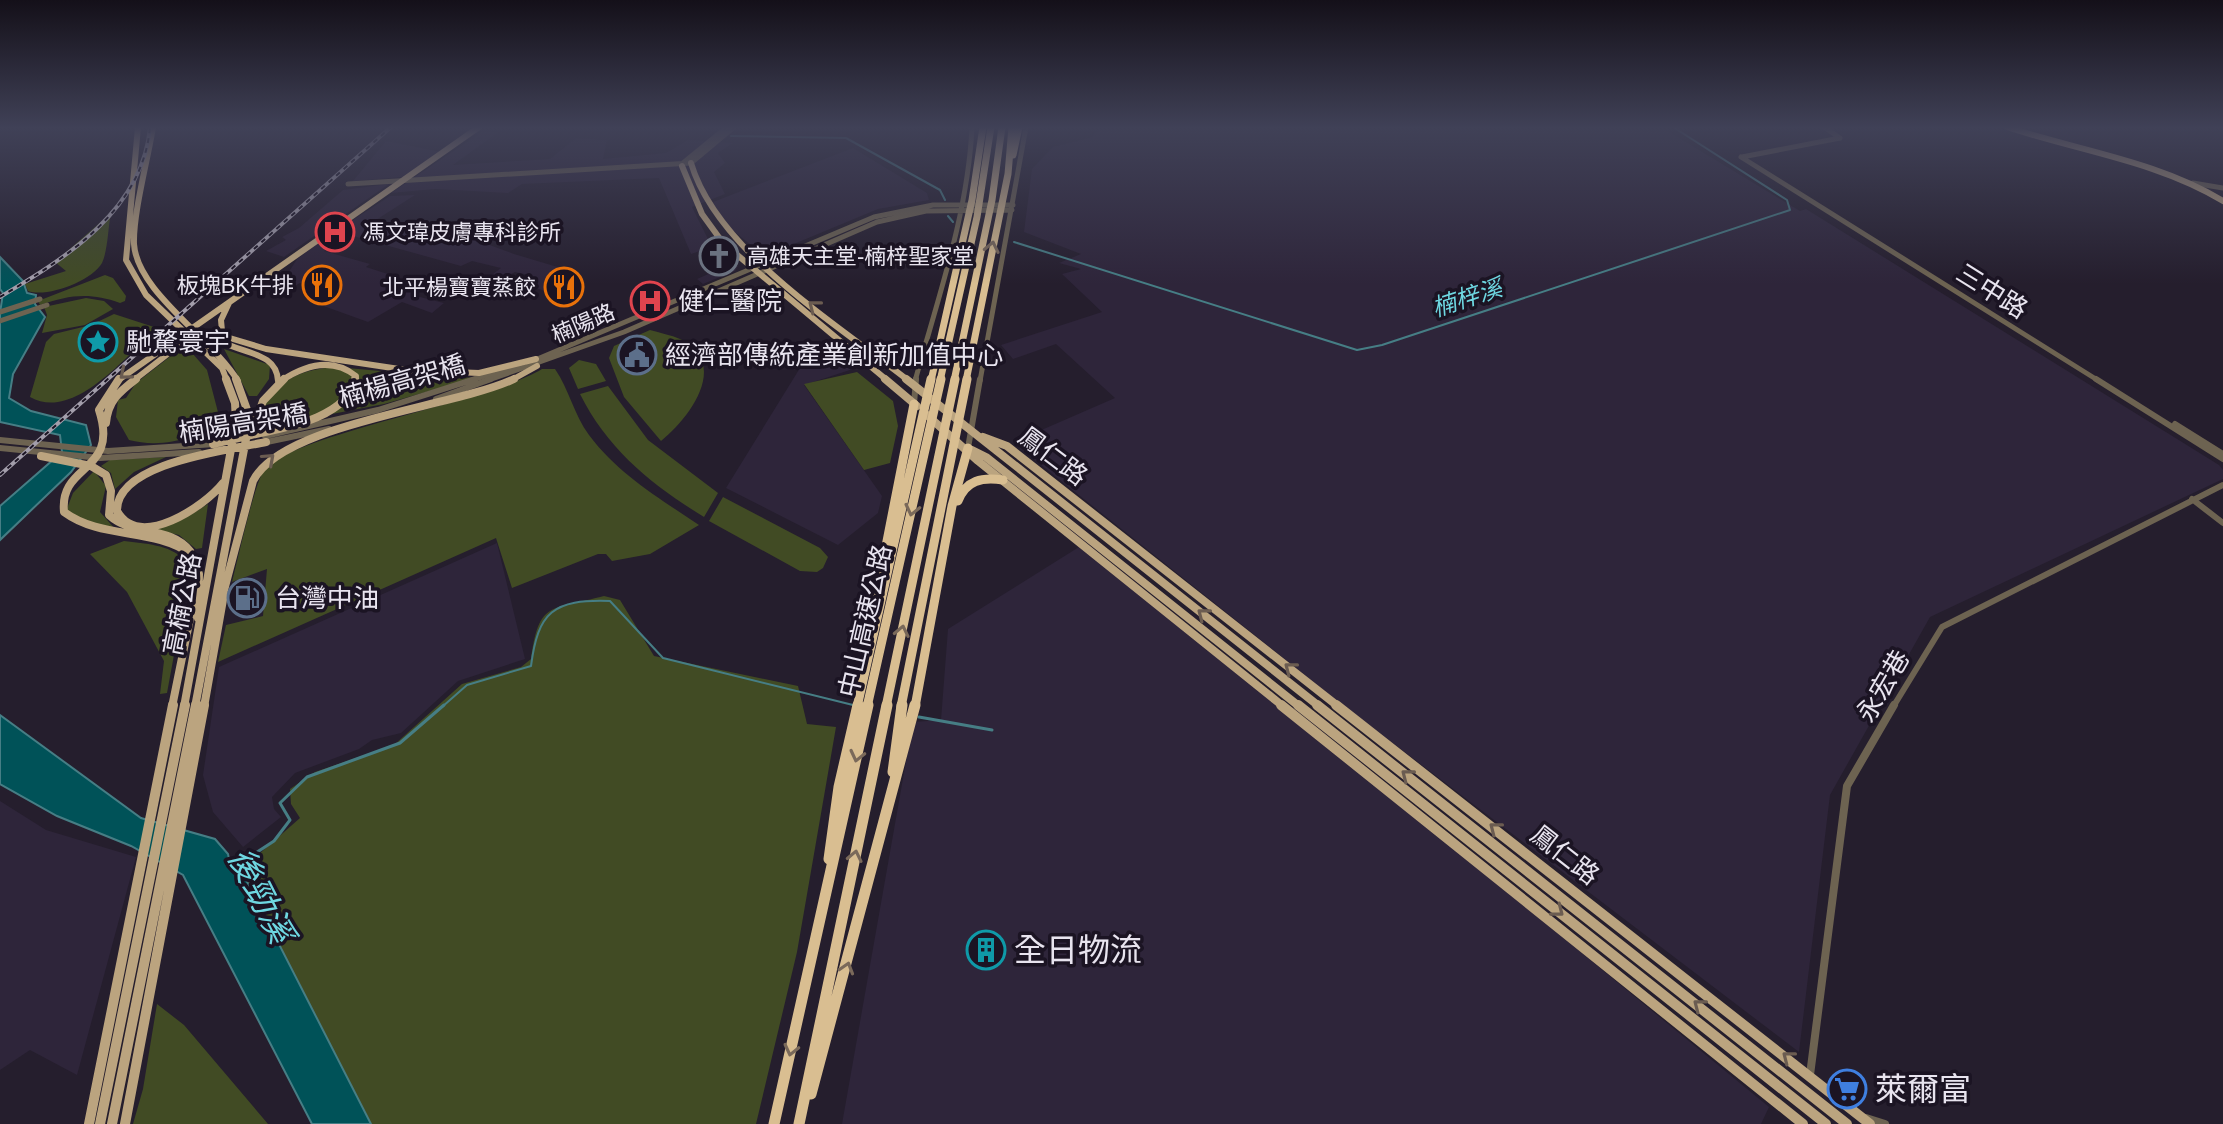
<svg xmlns="http://www.w3.org/2000/svg" width="2223" height="1124" font-family="Arial,'Noto Sans TC',sans-serif">
  <style>
    .built { fill: #2e253a }
    .green { fill: #414b24 }
    .water { fill: #005258; stroke: #467e85; stroke-width: 2 }
    .lines { fill: none; stroke-linecap: round; stroke-linejoin: round }
    .stream-far1 { stroke: #467e85; stroke-width: 2 }
    .stream { stroke: #467e85; stroke-width: 3 }
    .minor-far2 { stroke: #6d6351; stroke-width: 5 }
    .minor-far1 { stroke: #6d6351; stroke-width: 6 }
    .minor { stroke: #6d6351; stroke-width: 8 }
    .major-far2 { stroke: #bba47f; stroke-width: 6 }
    .major-far1 { stroke: #bba47f; stroke-width: 8 }
    .major { stroke: #bba47f; stroke-width: 10 }
    .highway-far2 { stroke: #d9be91; stroke-width: 7 }
    .highway-far1 { stroke: #d9be91; stroke-width: 9 }
    .highway { stroke: #d9be91; stroke-width: 11 }
    .rail-casing { stroke: #a39eab; stroke-width: 4 }
    .rail { stroke: #1b1423; stroke-width: 2; stroke-dasharray: 5; stroke-linecap: butt }
    .oneway { stroke: #7a695a }
    .oneway2 { stroke: #6b5c51 }
    .labels { text-anchor: middle; stroke-width: 7; stroke-linejoin: round; paint-order: stroke }
    .far-poi-label { font-size: 22px; fill: #e8e4ef; stroke: #1b1423; text-anchor: start }
    .far-street-label { font-size: 22px; fill: #e8e4ef; stroke: #1b1423 }
    .far-water-label { font-size: 24px; font-style: italic; fill: #6ed7e1; stroke: #1b1423 }
    .street-label { font-size: 26px; fill: #e8e4ef; stroke: #1b1423 }
    .poi-label { font-size: 26px; fill: #e8e4ef; stroke: #1b1423; text-anchor: start }
    .near-poi-label { font-size: 32px; fill: #e8e4ef; stroke: #1b1423; text-anchor: start }
    .near-water-label { font-size: 34px; font-style: italic; fill: #6ed7e1; stroke: #1b1423 }
  </style>
  <rect width="100%" height="100%" fill="#251e2d"/>
  <!-- built -->
  <path class="built" d="M1101,127H1661L1800,211L1806,209L2219,465L2223,470V479L1930,617L1830,795L1799,1052L1335,699L1016,445L1030,435L1115,398L1056,344L1013,359L1001,345L1102,312L1062,274L1081,269L1059,263L1081,254L1024,232L1032,169L1053,147L1092,137Z
    M485,130L497,133L453,165L550,159L576,138L607,140L603,159L666,153L688,140L733,143L718,153L725,163L714,172L725,194L692,207L710,243L738,266L735,271L703,284L697,279L722,268L715,259L721,255L712,247L691,254L659,178L522,184L508,193L435,189L391,193Z
    M386,141L441,152L403,177L353,181Z
    M853,148L927,193L929,200L878,209L765,256L732,230L717,211L713,202Z
    M389,184L284,257L266,251L286,240L282,237L299,228L343,190Z
    M415,195L376,220L419,230L426,225L454,232L514,254L571,271L581,278L564,296L520,284L533,276L515,272L502,279L489,277L501,268L472,261L461,266L349,235L324,251L370,264L366,267L397,277L390,282L418,289L412,295L444,303L432,313L402,302L368,322L318,304L330,296L300,283L284,292L278,289L297,259L322,240L390,196Z
    M818,341L853,369L804,385L882,496L878,513L838,545L726,488L800,368L789,360Z
    M497,543L525,659L458,681L401,733L372,740L359,749L295,773L272,797L274,809L281,817L243,847L213,812L203,775L219,667Z
    M1079,547L1459,852L1769,1107L1761,1124H842L913,722L941,720L948,629Z
    M0,801L46,830L136,857L77,1075L30,1050L0,1070Z"/>
  <!-- green -->
  <path class="green" d="M111,213C108,227 108,250 102,263C92,281 47,298 28,291L25,284L66,271L55,262Z
    M105,275L113,278L126,296L125,301L120,303C90,292 69,295 40,305L38,301Z
    M86,298L104,301L113,309L85,325L42,333L47,315L44,307Z
    M114,314L157,328C126,356 74,422 30,397L46,342L54,334L91,325Z
    M650,330C660,333 671,335 680,339C731,363 689,419 661,441L624,397L609,358L614,346Z
    M185,345L207,370L219,416C199,441 159,448 129,440L116,417L118,400L126,398L136,383Z
    M224,349L270,365L269,379L257,396H249Z
    M579,360L596,364L606,381L578,389L569,368Z
    M336,367L458,378L478,377L384,404L259,428C263,385 298,369 336,367Z
    M542,369H555C569,389 574,415 589,435C618,474 659,498 699,525L650,554L612,561L606,554H598L512,588L496,538L218,662L226,625L263,616L267,569L232,582C238,559 254,485 264,470C288,436 488,402 542,369Z
    M857,372L893,401L898,426L890,463L864,470L804,384Z
    M608,386L648,440L718,493L704,517C652,485 608,450 580,394Z
    M166,457L134,472L115,489L111,473L101,466L110,460Z
    M94,471L106,486L100,512L116,530L86,524L66,511L73,493Z
    M723,497L820,548L828,557L823,568L817,572L800,571L709,521Z
    M208,504L202,548L196,549L179,535L140,526L192,514Z
    M124,541C146,544 168,544 185,560L187,584L167,693L160,694L164,661L127,592L90,554Z
    M604,596L620,600L654,656L798,686L807,724L836,727L797,952L756,1124H371L241,870L300,818L291,804L290,789L315,772L394,745L462,684L521,667L531,659C539,600 551,610 604,596Z
    M157,1004L184,1025L268,1124H133L143,1089Z"/>
  <!-- water -->
  <path class="water" d="M0,257L23,281L27,293L36,295L35,304L45,317L13,374L9,398L31,411L86,425L91,445L71,472L0,540V506L62,452L60,435L0,422V313L3,293L0,289Z
    M0,715L141,818L215,839L228,854L230,864L241,870L371,1124H312L183,875L131,846L57,816L0,784Z"/>
  <g class="lines">
    <!-- stream-far1 -->
    <path class="stream-far1" d="M731,136L846,138L940,190L945,200
      M948,216L953,222
      M1014,242L1357,350L1382,345L1790,210L1787,200L1673,127
      M442,707L467,685L531,666C538,612 553,599 610,601L663,658L853,705"/>
    <!-- stream -->
    <path class="stream" d="M919,717L992,730
      M233,868L274,841L290,820L280,803L307,777L400,743L444,705"/>
    <!-- minor-far2 -->
    <path class="minor-far2" d="M1824,127L1840,138
      M1741,157L2099,381
      M1742,157L1840,138
      M683,163L727,127
      M2193,183L2223,188
      M348,184L691,163L734,127
      M0,312L40,299
      M0,321L47,305
      M535,360L874,217L933,205H1013
      M469,381L520,365
      M486,381L624,332L877,222L926,211L1012,210
      M915,381C938,298 968,213 972,127
      M980,381L1026,127"/>
    <!-- minor-far1 -->
    <path class="minor-far1" d="M2096,379L2223,459
      M436,399L491,379
      M914,404L916,379
      M2175,424L2223,454
      M265,436L378,410L475,379
      M0,440L108,451L215,444
      M262,443L329,429
      M0,448L100,458L199,452
      M968,448L980,379
      M2192,499L2223,523
      M1893,707L1942,627L2223,485"/>
    <!-- minor -->
    <path class="minor" d="M1810,1075L1847,786L1894,705
      M1866,1118L1885,1124"/>
    <!-- major-far2 -->
    <path class="major-far2" d="M138,127L126,260L146,295L222,368L227,381
      M153,127C148,159 133,213 134,244C137,292 212,338 238,381
      M2007,127C2079,151 2157,161 2223,201
      M691,163C717,251 838,325 909,381
      M682,166L702,214L723,243L888,381
      M229,303L221,320L223,342C243,354 277,352 278,381
      M403,370L479,373L536,359
      M117,381L479,127
      M133,381L169,353L199,338L223,336L266,349L406,370
      M281,381C305,365 332,357 356,376L355,381
      M510,381L537,366"/>
    <!-- major-far1 -->
    <path class="major-far1" d="M119,379L99,410C120,474 59,462 64,512C102,540 153,527 191,554L199,574L198,618
      M885,379L917,406
      M906,379L1320,707
      M927,415L978,461L1284,707
      M106,423C108,401 119,392 136,379
      M251,435L263,401L284,379
      M251,435C284,428 348,418 355,379
      M983,437L1007,446L1339,707
      M213,444L251,435
      M972,450L986,457L1300,707
      M41,456L91,466L106,475L111,491L109,515C133,537 169,525 190,551
      M223,483C205,506 139,551 117,511C116,462 230,450 266,442
      M222,598L253,481C282,423 452,408 514,379
      M172,707L194,599
      M184,707L236,422L235,403L226,379
      M195,707L250,418L236,379
      M204,707L224,594"/>
    <!-- major -->
    <path class="major" d="M1281,705L1803,1124
      M1298,705L1826,1124
      M1317,705L1847,1124
      M1336,705L1870,1124
      M89,1124L173,705
      M100,1124L185,705
      M112,1124L196,705
      M125,1124L204,705"/>
    <!-- highway-far2 -->
    <path class="highway-far2" d="M1013,155L1019,127
      M931,381L972,200L983,127
      M940,381L977,217L991,127
      M954,381L992,200L1002,127
      M966,381L1008,174L1012,127"/>
    <!-- highway-far1 -->
    <path class="highway-far1" d="M958,501C966,480 982,477 1003,480
      M876,597L914,404
      M857,707L931,379
      M867,707L941,379
      M886,707L955,379
      M901,707L967,379
      M915,707L952,506L968,448"/>
    <!-- highway -->
    <path class="highway" d="M893,772L902,705
      M829,859L839,787L858,705
      M811,1094L915,705
      M774,1124L868,705
      M799,1124L887,705"/>
    <defs>
      <path id="rail" d="M0,297C66,258 143,210 150,127
        M0,475L391,127"/>
    </defs>
    <!-- rail casing -->
    <use href="#rail" class="rail-casing"/>
    <!-- rail -->
    <use href="#rail" class="rail"/>
  </g>
  <!-- one-way arrows -->
  <defs><path id="oneway-chevron" d="M-2-3.5L2.5 0L-2 3.5" fill="none" stroke-width="1.6" stroke-linecap="round" stroke-linejoin="round" transform="scale(2)"/></defs>
  <g class="oneway">
    <use href="#oneway-chevron" transform="translate(992 247) rotate(-78)"/>
    <use href="#oneway-chevron" transform="translate(912 510) rotate(103)"/>
    <use href="#oneway-chevron" transform="translate(902 631) rotate(-78)"/>
    <use href="#oneway-chevron" transform="translate(857 756) rotate(103)"/>
    <use href="#oneway-chevron" transform="translate(855 856) rotate(-78)"/>
    <use href="#oneway-chevron" transform="translate(847 968) rotate(-73)"/>
    <use href="#oneway-chevron" transform="translate(791 1050) rotate(103)"/>
  </g>
  <g class="oneway2">
    <use href="#oneway-chevron" transform="translate(814 306) rotate(-142)"/>
    <use href="#oneway-chevron" transform="translate(125 374) rotate(140)"/>
    <use href="#oneway-chevron" transform="translate(269 459) rotate(-42)"/>
    <use href="#oneway-chevron" transform="translate(1203 614) rotate(-142)"/>
    <use href="#oneway-chevron" transform="translate(1290 668) rotate(-142)"/>
    <use href="#oneway-chevron" transform="translate(1407 775) rotate(-142)"/>
    <use href="#oneway-chevron" transform="translate(1495 828) rotate(-142)"/>
    <use href="#oneway-chevron" transform="translate(1558 911) rotate(38)"/>
    <use href="#oneway-chevron" transform="translate(1699 1005) rotate(-142)"/>
    <use href="#oneway-chevron" transform="translate(1788 1057) rotate(-142)"/>
  </g>
  <!-- sky -->
  <linearGradient id="sky" x2="0" y2="1"><stop stop-color="#141019"/><stop offset="0.45" stop-color="#404157"/><stop offset="1" stop-color="#404157" stop-opacity="0"/></linearGradient>
  <rect width="2223" height="284" fill="url(#sky)"/>
  <!-- icons -->
  <defs>
    <symbol id="hospital-ring" viewBox="-11 -11 22 22"><circle r="9.5" fill="#1b1423" stroke="#e0444e" stroke-width="1.5"/><path d="M-5-5h3v3.5h4V-5h3V5h-3V1.5h-4V5h-3Z" fill="#e0444e"/></symbol>
    <symbol id="church-ring" viewBox="-11 -11 22 22"><circle r="9.5" fill="#1b1423" stroke="#6b7280" stroke-width="1.5"/><path d="M-1.2-6h2.4v3.5h3.3v2.4h-3.3V6h-2.4V-.1h-3.3v-2.4h3.3Z" fill="#6b7280"/></symbol>
    <symbol id="restaurant-ring" viewBox="-11 -11 22 22"><circle r="9.5" fill="#1b1423" stroke="#e8710a" stroke-width="1.5"/><path d="M-5-6h1v4h1v-4h1v4h1v-4h1v5L-1.5 .5V6h-2V.5L-5-1ZM5-6V6H3V1.5H1.5Q1.5-4 5-6Z" fill="#e8710a"/></symbol>
    <symbol id="sight-ring" viewBox="-11 -11 22 22"><circle r="9.5" fill="#1b1423" stroke="#0f9aa8" stroke-width="1.5"/><path d="M0-6L1.8-2.2L6-1.7L2.9 1.2L3.7 5.4L0 3.3L-3.7 5.4L-2.9 1.2L-6-1.7L-1.8-2.2Z" fill="#0f9aa8"/></symbol>
    <symbol id="civic-ring" viewBox="-11 -11 22 22"><circle r="9.5" fill="#1b1423" stroke="#5c6f8a" stroke-width="1.5"/><path d="M-.6-6.5H3V-4.5H.6V-3L4-1V1h2V6H-6V1h2V-1L-.6-3ZM-1.2 2.5V6h2.4V2.5Z" fill="#5c6f8a"/></symbol>
    <symbol id="fuel-ring" viewBox="-11 -11 22 22"><circle r="9.5" fill="#1b1423" stroke="#5c6f8a" stroke-width="1.5"/><path d="M-5.5-6h7V0h2V4h1.3V-2.5L3-4.5l.8-.8L6-3V5H2.5V1h-1V6h-7ZM-4.2-4.7v3.2H.2V-4.7Z" fill="#5c6f8a"/></symbol>
    <symbol id="building-ring" viewBox="-11 -11 22 22"><circle r="9.5" fill="#1b1423" stroke="#0f9aa8" stroke-width="1.5"/><path d="M-4-6H4V6H1V3H-1V6H-4ZM-2.5-4.3h1.7v1.8h-1.7ZM.8-4.3h1.7v1.8H.8ZM-2.5-1h1.7V.8h-1.7ZM.8-1h1.7V.8H.8Z" fill="#0f9aa8"/></symbol>
    <symbol id="supermarket-ring" viewBox="-11 -11 22 22"><circle r="9.5" fill="#1b1423" stroke="#3f7fe0" stroke-width="1.5"/><path d="M-6-5.5h2.5l.6 2H6L4.5 2H-2.5L-4.4-4H-6ZM-1.5 3.2a1.3 1.3 0 1 0 .1 0ZM3 3.2a1.3 1.3 0 1 0 .1 0Z" fill="#3f7fe0"/></symbol>
  </defs>
  <g fill-rule="evenodd">
    <use href="#hospital-ring" x="313" y="210" width="44" height="44"/>
    <use href="#church-ring" x="697" y="234" width="44" height="44"/>
    <use href="#restaurant-ring" x="300" y="263" width="44" height="44"/>
    <use href="#restaurant-ring" x="542" y="265" width="44" height="44"/>
    <use href="#hospital-ring" x="628" y="279" width="44" height="44"/>
    <use href="#sight-ring" x="76" y="320" width="44" height="44"/>
    <use href="#civic-ring" x="615" y="333" width="44" height="44"/>
    <use href="#fuel-ring" x="225" y="576" width="44" height="44"/>
    <use href="#building-ring" x="964" y="928" width="44" height="44"/>
    <use href="#supermarket-ring" x="1825" y="1067" width="44" height="44"/>
  </g>
  <g class="labels">
    <!-- far-poi labels -->
    <g class="far-poi-label">
      <text x="363" y="240">馮文瑋皮膚專科診所</text>
      <text x="747" y="264">高雄天主堂-楠梓聖家堂</text>
      <text x="294" y="293" text-anchor="end">板塊BK牛排</text>
      <text x="536" y="295" text-anchor="end">北平楊寶寶蒸餃</text>
    </g>
    <!-- far-street labels -->
    <g class="far-street-label">
      <text transform="translate(583 323) rotate(-23)" y="8">楠陽路</text>
    </g>
    <!-- far-water labels -->
    <g class="far-water-label">
      <text transform="translate(1467 298) rotate(-18)" y="8">楠梓溪</text>
    </g>
    <!-- street labels -->
    <g class="street-label">
      <text transform="translate(1992 291) rotate(32)" y="9">三中路</text>
      <text transform="translate(402 381) rotate(-16)" y="9">楠楊高架橋</text>
      <text transform="translate(243 423) rotate(-9)" y="9">楠陽高架橋</text>
      <text transform="translate(1053 456) rotate(37)" y="9">鳳仁路</text>
      <text transform="translate(182 604) rotate(-79)" y="9">高楠公路</text>
      <text transform="translate(865 621) rotate(-77)" y="9">中山高速公路</text>
      <text transform="translate(1883 686) rotate(-60)" y="9">永宏巷</text>
      <text transform="translate(1565 855) rotate(38)" y="9">鳳仁路</text>
    </g>
    <!-- poi labels -->
    <g class="poi-label">
      <text x="678" y="310">健仁醫院</text>
      <text x="126" y="351">馳騖寰宇</text>
      <text x="665" y="364">經濟部傳統產業創新加值中心</text>
      <text x="275" y="607">台灣中油</text>
    </g>
    <!-- near-poi labels -->
    <g class="near-poi-label">
      <text x="1014" y="961">全日物流</text>
      <text x="1875" y="1100">萊爾富</text>
    </g>
    <!-- near-water labels -->
    <g class="near-water-label">
      <text transform="translate(261 895) rotate(63)" y="12">後勁溪</text>
    </g>
  </g>
</svg>
